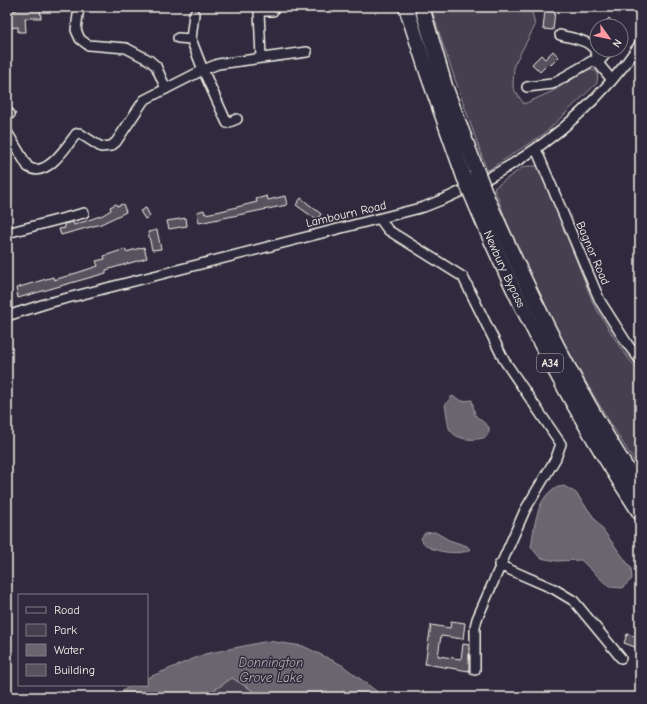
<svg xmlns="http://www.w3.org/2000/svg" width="647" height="704" font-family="'Comic Neue',sans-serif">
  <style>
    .green { fill: #454050; stroke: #9c989c }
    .water { fill: #6a6670; stroke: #a19ea0 }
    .building { fill: #56525f; stroke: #f4f1e8 }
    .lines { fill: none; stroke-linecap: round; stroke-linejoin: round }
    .minor-casing { stroke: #f4f1e8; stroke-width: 12 }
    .highway-casing { stroke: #f4f1e8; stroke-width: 17 }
    .minor { stroke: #2f2a3d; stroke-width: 9 }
    .highway { stroke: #2f2a3d; stroke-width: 14 }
    .highway-bridge-casing { stroke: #f4f1e8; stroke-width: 17; stroke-linecap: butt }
    .highway-bridge { stroke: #2f2a3d; stroke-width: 14 }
    .labels { text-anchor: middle; stroke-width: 3; stroke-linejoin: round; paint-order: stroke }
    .shield { fill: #2f2a3d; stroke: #b9b5b5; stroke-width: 1 }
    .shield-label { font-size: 11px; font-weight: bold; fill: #f4f1e8 }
    .street-label { font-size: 12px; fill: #f4f1e8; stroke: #2f2a3d }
    .water-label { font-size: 13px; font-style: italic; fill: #b6b2b2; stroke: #2f2a3d }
  </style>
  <rect width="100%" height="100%" fill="#2f2a3d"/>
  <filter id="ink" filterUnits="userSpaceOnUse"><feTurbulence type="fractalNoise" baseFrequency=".025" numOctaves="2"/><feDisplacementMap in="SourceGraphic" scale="8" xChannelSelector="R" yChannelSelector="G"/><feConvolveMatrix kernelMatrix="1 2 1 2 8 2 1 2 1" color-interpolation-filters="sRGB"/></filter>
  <g filter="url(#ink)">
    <!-- green -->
    <path class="green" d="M431,7H531L535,26L514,65L513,88L524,104L553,91L587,70H594L598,73L597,83L545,133L487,171L443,45Z
      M529,166H537L541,170L594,305L622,350L640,373V470C596,402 555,332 521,258C511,236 503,211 494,188L523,167Z
      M232,678L252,690L256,697H204Z"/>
    <!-- water -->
    <path class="water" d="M452,396L462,401L472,400L475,415L489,427V432L486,437C475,441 455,441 449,428C448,425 446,409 445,405Z
      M564,486L576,493L631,568L632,579L622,588L609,587L581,560L557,561L540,558L531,547C534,529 536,502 552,490C554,487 560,487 564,486Z
      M435,532L449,540L467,546L470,549L468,551C456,555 424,552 421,538L425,533Z
      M268,641L303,646L342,665L384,697H256L252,690L232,678L204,697H110L133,685H147V678L205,654Z"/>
    <!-- building -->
    <path class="building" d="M17,7H40L41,18H25L26,32H18V27L7,28V11L17,10Z
      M545,10L555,11L553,30L543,29Z
      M609,18L615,26H599L606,21Z
      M553,51L559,57L551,65L549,63L540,72L532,64L541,55L545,59Z
      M267,196L268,200L285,196L287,205L199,223L197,212L204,210L205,214L221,211L257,202L256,199Z
      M301,198L321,214L317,220L296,205Z
      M116,204L117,206L123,204L126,212L101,224L61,235L59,229L65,228L64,224L73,222L74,225L103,215L111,210L110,207Z
      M146,208L150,216L145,219L140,211Z
      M186,218L187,226L169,229L167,221Z
      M157,230L161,249L152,250L148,232Z
      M144,247L147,258L106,270V273L18,298L16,288L53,277L54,280L67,276L98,266L96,261L105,259L104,256L125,249L126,252Z
      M451,621L465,623L463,639L441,636L438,656L461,659L463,644L469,645V671L425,664L431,625L450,628Z
      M627,634L640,638V649L624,643Z"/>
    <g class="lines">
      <defs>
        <path id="minor" d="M79,7L76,30L80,39L88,45L126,48L149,60L156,66L166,89
          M194,14L191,39L203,70L218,64L307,52
          M560,35C578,40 598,40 598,63
          M178,38L191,39
          M261,58L259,11H273
          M598,63L609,50
          M527,87L552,84L592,61L598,63L612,80
          M7,116L10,114
          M7,132L28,167C46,179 67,146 76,134L79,133L101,147L111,146L116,142L144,100L203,70L227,123L237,119
          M536,149L600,301L628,345L640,360
          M380,219L388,230L463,277L504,360L561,444L556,458L525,510L477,619L475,627V670
          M7,233L84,213
          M7,316L48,303L424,207C511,174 587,121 640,44
          M499,565L554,589L574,601L621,658"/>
        <g id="highway">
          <path d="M406,7L428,75L464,177"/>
          <path d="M422,7L445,86L476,169"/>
          <path d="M488,200C532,299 579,397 640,489"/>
          <path id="s1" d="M476,205C521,313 576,415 640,513"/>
        </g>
      </defs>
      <!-- minor casing -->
      <use href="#minor" class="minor-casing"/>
      <!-- highway casing -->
      <use href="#highway" class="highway-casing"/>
      <!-- minor -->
      <use href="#minor" class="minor"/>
      <!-- highway -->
      <use href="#highway" class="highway"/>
      <defs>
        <path id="highway-bridge" d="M476,169L488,200
          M464,177L476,205"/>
      </defs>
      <!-- highway-bridge casing -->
      <use href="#highway-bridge" class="highway-bridge-casing"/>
      <!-- highway-bridge -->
      <use href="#highway-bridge" class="highway-bridge"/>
    </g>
  </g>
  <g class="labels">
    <!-- shield labels -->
    <rect class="shield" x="537" y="354" width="26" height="18" rx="3"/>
    <g class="shield-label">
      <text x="550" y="367">A34</text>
    </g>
    <!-- street labels -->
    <g class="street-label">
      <text transform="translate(346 214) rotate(-13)" y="4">Lambourn Road</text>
      <text transform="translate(593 253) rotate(67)" y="4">Bagnor Road</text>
      <text dy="4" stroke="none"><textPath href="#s1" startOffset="70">Newbury Bypass</textPath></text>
    </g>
    <!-- water labels -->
    <g class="water-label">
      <text x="271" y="667">Donnington<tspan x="271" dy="15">Grove Lake</tspan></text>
    </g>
  </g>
  <!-- margin -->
  <rect width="647" height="704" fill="none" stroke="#2f2a3d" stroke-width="24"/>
  <rect x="12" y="12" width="623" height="680" fill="none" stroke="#f4f1e8" stroke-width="1.5" filter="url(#ink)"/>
  <!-- legend -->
  <rect x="18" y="594" width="130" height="92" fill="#2f2a3d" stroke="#7e7a81"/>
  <rect x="26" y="607" width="20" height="6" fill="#2f2a3d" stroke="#7e7a81"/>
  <text x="54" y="614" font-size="12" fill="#f4f1e8">Road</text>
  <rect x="26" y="624" width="20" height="12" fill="#454050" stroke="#7e7a81"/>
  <text x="54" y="634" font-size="12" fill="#f4f1e8">Park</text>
  <rect x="26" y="644" width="20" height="12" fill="#6a6670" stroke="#7e7a81"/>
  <text x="54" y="654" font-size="12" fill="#f4f1e8">Water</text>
  <rect x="26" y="664" width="20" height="12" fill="#56525f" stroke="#7e7a81"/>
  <text x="54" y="674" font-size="12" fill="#f4f1e8">Building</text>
  <!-- north arrow -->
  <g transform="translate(609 38) rotate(123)"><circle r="19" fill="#2f2a3d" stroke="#7e7a81"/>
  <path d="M0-3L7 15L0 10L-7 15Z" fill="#ff9aa2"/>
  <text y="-6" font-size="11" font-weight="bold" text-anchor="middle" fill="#f4f1e8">N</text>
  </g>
</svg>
